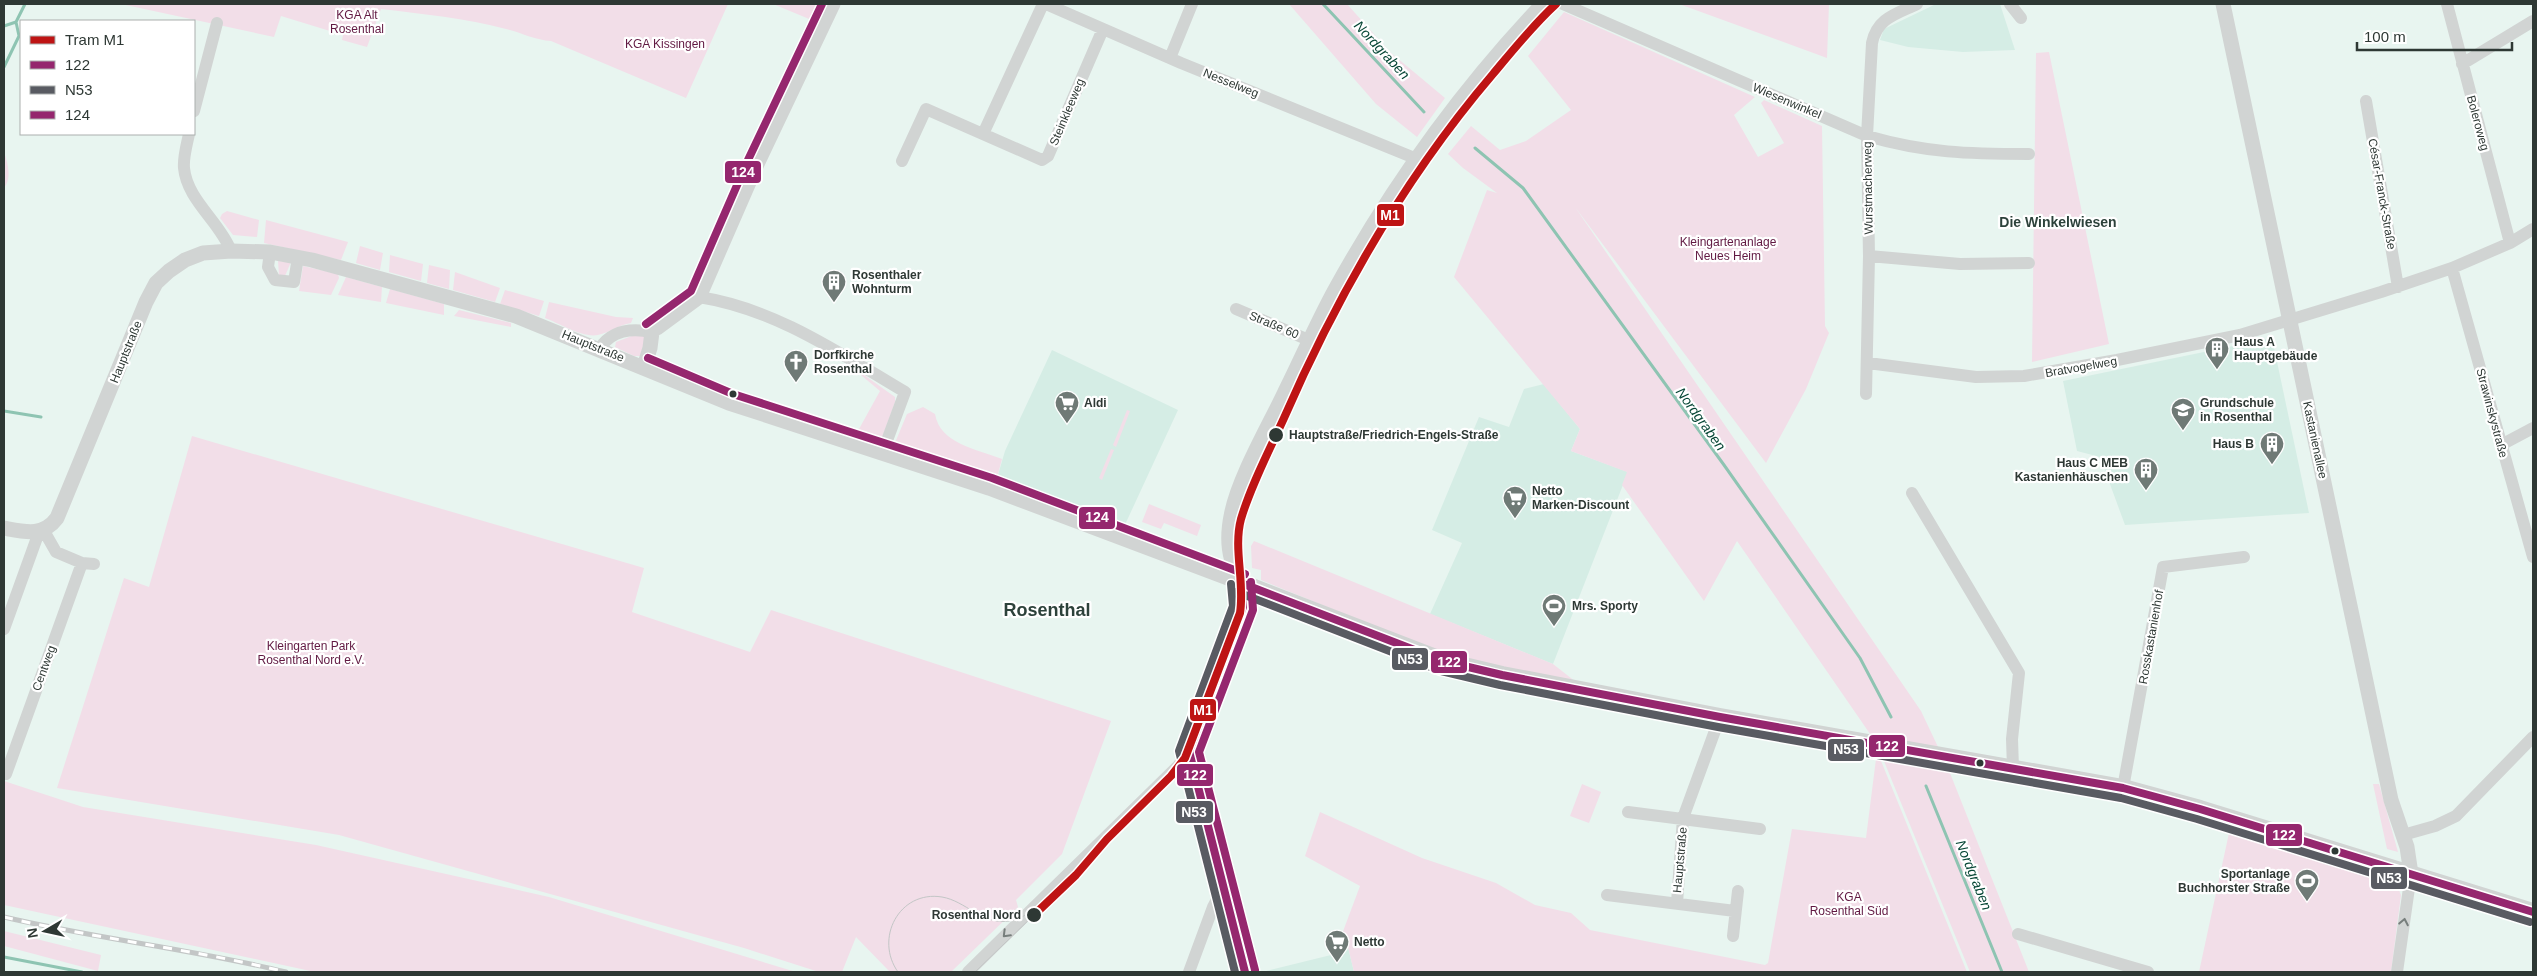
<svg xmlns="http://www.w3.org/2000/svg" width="2537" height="976" font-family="Helvetica,sans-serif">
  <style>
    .built { fill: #d5ede5 }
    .green { fill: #f2dee8 }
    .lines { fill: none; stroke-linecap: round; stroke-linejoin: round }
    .stream { stroke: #8ec4b2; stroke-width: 3 }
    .minor { stroke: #d1d4d3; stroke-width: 12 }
    .tertiary { stroke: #d1d4d3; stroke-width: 15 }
    .secondary { stroke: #d1d4d3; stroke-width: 18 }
    .tram { stroke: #c3c6c6; stroke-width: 1 }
    .rail-casing { stroke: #c3c6c6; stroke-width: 5 }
    .rail { stroke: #fff; stroke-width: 3; stroke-dasharray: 9; stroke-linecap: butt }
    .bus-1-casing { stroke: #fff; stroke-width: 11 }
    .bus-2-casing { stroke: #fff; stroke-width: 11 }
    .bus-3-casing { stroke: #fff; stroke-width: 11 }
    .bus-1 { stroke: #95276e; stroke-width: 8 }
    .bus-2 { stroke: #595b62; stroke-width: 8 }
    .bus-3 { stroke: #95276e; stroke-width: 8 }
    .tram-1-casing { stroke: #fff; stroke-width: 11 }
    .tram-1 { stroke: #be1414; stroke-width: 8 }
    .oneway { stroke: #777e7c }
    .bus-dot { fill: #2e3834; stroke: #fff; stroke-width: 2 }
    .labels { text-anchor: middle; stroke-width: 4.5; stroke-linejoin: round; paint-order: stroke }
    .park-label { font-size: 12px; fill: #611942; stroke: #fff }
    .street-label { font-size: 12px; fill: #2e3834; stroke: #fff }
    .poi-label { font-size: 12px; font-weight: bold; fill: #2e3834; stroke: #fff; text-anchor: start }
    .stop-label { font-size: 12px; font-weight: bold; fill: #2e3834; stroke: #fff; text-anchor: start }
    .water-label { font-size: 14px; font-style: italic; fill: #074736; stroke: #fff }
    .neighbourhood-label { font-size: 14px; font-weight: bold; fill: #2d423b; stroke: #fff }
    .district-label { font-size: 18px; font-weight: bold; fill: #2d423b; stroke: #fff }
    .line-badge { stroke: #fff; stroke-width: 2 }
    .badge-label { font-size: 14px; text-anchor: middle; font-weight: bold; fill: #fff }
  </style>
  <rect width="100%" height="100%" fill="#e8f5f0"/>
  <!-- built -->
  <path class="built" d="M1936,4H2000L2015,50L1963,52L1908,47L1880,40L1884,29Z
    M2272,338L2309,513L2125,525L2100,457L2077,451L2063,381Z
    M1052,350L1178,410L1123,529L995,485L1005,451Z
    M1544,384L1580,429L1571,451L1628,472L1553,664L1430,614L1462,543L1432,530L1479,417L1509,427L1524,389Z
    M1348,947L1354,972H1262L1335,954L1336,950Z"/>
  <!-- green -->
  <path class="green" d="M121,4H728L686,98L551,41C535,40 522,33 506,29C466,18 422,14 381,9L367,47L342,40L343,35L281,16L274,37Z
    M773,4H821L814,21Z
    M1289,4H1347L1390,52L1445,98L1417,137L1376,104Z
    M1679,4H1829L1827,58Z
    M1564,12L1755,97L1734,115L1758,157L1784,143L1761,103L1764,100L1822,126L1825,326L1829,333L1806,389L1766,463L1575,207L1921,711L1948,768L2029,972H1970L1877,744L1737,541L1704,601L1622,485L1627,472L1571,451L1580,429L1454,277L1487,190L1497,193L1463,168L1448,154L1471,126L1500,150L1526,141L1571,110L1528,56Z
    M2049,52L2109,344L2032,362L2036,53Z
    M4,152C8,164 12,178 4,188Z
    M227,211L259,220L257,237L233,235L220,218L222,214Z
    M266,220L348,242L341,260L264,243Z
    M360,246L383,253L380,270L356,263Z
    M390,255L423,264L421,281L389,272Z
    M278,261L291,262L285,276L279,275Z
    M429,265L450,270L449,289L427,283Z
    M303,266L338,274L339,278L331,295L299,291Z
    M455,272L500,288L495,302L453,290Z
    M346,277L382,287L381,302L338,295Z
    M390,289L444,304V315L386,303Z
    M505,290L544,301L539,316L500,304Z
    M549,302L616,317L633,318L631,323C619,325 610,332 598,335C582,338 559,323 545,318Z
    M459,310L511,323V327L454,316Z
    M637,334L646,337L640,356H634L615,347L616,342Z
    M843,360L895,397V402L880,444L876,446L854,438L880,391Z
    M923,407L935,414C940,444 977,449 1002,459L995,485L892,450L907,414Z
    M1127,410L1130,411L1116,447L1113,445Z
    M192,436L644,568L632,612L750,652L771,610L1111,721L1062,854L1016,900L1018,907L951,972H890L856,937L842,972H819L744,948L339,835L57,788L124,578L149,587Z
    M1111,449L1114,450L1102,480L1099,478Z
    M1149,504L1201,525L1197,536L1164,523L1161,529L1142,522Z
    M1254,541L1553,664L1576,682L1450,657L1261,580V570L1252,568L1251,546Z
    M1877,751L1967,972H1354L1348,947L1336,950L1360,886L1305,856L1320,812L1422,858L1496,883L1535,905L1571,913L1590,930L1765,965L1768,963L1792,829L1866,838Z
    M4,781L83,807L316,845L549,897L796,972H315L4,905Z
    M1582,784L1601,792L1589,823L1570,816Z
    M2373,784H2379L2398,852L2387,849Z
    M2229,833L2396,883L2401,895L2391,972H2199Z
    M4,931L101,955L98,971L4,946Z"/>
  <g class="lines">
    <!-- stream -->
    <path class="stream" d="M1323,4L1424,112
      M4,26L16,22L25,4
      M4,67L19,36L16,22
      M1475,148L1523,188L1724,465L1860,658L1891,717
      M4,411L41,417
      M1926,786L2002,972
      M4,957L82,972"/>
    <!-- minor -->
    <path class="minor" d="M1046,4L1181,63L1417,159
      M1563,4L1867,136C1926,153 1969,154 2029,154
      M2010,4L2021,18
      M2447,4L2510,243
      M1170,58L1192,4
      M2462,64L2533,21
      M2366,101L2398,287
      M194,111L217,23
      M189,134C187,144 183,157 184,168C187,200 220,222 231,251
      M983,134L1043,4
      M902,161L926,109L1042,160L1048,156L1103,29
      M270,252L268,267L275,280L294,282L298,257
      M1869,256L1960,264L2029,263
      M2452,268L2533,557
      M699,297C776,309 839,353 905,392L882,454
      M1236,309L1311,341
      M600,348C612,330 631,328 652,332L657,328
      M1868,363L1976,377L2024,376L2117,360L2240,335L2381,292L2452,268L2510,243L2533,229
      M1866,394L1869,256L1867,136L1872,43C1877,18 1896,14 1917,4
      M2501,445L2533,428
      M1912,493L2019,673L2012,739L2013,768
      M44,531L56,552L82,563L94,564
      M4,629L39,532
      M6,774L82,563
      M2123,788L2163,567L2244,557
      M1628,812L1760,829
      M2403,835L2435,826L2456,816L2533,737
      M1607,895L1735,911
      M1677,903L1683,818L1720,717
      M2018,934L2148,972
      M1733,936L1738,891
      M968,972L1178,766L1189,751
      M1189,972L1213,907L1223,888
      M2397,972L2411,874"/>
    <!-- tertiary -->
    <path class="tertiary" d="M2223,4L2391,800L2407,847L2411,874
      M657,328L699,297L757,164L833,4
      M644,367L650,348L652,332
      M4,528C25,532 43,537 57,518L146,302L156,283L169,271L185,260L203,253L231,251L270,252L312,260L516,316L729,403L989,488L1241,583"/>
    <!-- secondary -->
    <path class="secondary" d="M1241,583L1443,661L1502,675L1720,717L2123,788L2200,809L2533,912
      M1245,972L1189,751L1243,607C1244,588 1237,576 1233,559C1229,545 1230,528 1233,514C1240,478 1270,427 1286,393C1303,359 1318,324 1336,291C1394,186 1463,90 1545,4"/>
    <!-- tram -->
    <path class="tram" d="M898,972C874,939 899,890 942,897C966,901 982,925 1009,921C1029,918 1042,901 1056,888
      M975,972L1034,915"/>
    <defs>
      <path id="rail" d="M4,917C97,939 193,949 286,972"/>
    </defs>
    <!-- rail casing -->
    <use href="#rail" class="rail-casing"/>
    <!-- rail -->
    <use href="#rail" class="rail"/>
    <defs>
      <path id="bus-1" d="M1241,583L1443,661L1502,675L1720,717L2123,788L2200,809L2533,912
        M1241,583L1243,607L1189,751L1245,972"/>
      <path id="bus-2" d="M1231,584L1233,606L1179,751L1235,972
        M1237,592L1441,671L1500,685L1718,727L2121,798L2197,819L2530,922"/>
      <path id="bus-3" d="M646,324L691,291L748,160L822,4
        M648,358L733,394L992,478L1245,574
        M1251,582L1253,610L1199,752L1255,970"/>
    </defs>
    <!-- bus-1 casing -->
    <use href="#bus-1" class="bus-1-casing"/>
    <!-- bus-2 casing -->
    <use href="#bus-2" class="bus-2-casing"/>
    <!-- bus-3 casing -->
    <use href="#bus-3" class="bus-3-casing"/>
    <!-- bus-1 -->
    <use href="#bus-1" class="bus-1"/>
    <!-- bus-2 -->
    <use href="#bus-2" class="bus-2"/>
    <!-- bus-3 -->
    <use href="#bus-3" class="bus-3"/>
    <defs>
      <path id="tram-1" d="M1034,915L1076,875L1107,839L1171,776L1185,758L1240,613C1245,582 1233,549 1241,519C1251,485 1269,451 1284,418C1338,294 1405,177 1493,74C1513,50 1533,25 1556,4"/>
    </defs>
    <!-- tram-1 casing -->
    <use href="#tram-1" class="tram-1-casing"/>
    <!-- tram-1 -->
    <use href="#tram-1" class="tram-1"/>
  </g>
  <!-- one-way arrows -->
  <defs><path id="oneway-chevron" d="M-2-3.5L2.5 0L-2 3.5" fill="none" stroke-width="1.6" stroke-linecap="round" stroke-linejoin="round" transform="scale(1.25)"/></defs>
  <g class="oneway">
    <use href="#oneway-chevron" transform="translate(2404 922) rotate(-79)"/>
    <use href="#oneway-chevron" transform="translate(1006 934) rotate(135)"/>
  </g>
  <!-- icons -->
  <defs>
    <symbol id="building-pin" viewBox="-11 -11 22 30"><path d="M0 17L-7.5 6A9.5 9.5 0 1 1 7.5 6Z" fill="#6f7a76" stroke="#fff"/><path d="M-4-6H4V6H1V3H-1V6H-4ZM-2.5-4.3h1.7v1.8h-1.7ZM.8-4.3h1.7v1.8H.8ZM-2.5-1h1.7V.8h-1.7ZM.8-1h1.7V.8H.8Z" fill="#fff"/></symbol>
    <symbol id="church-pin" viewBox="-11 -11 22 30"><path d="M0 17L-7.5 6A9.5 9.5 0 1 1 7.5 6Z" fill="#6f7a76" stroke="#fff"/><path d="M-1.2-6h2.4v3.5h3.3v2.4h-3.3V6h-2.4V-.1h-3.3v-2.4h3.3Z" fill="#fff"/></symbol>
    <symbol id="supermarket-pin" viewBox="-11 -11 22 30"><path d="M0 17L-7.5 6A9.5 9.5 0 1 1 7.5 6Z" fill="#6f7a76" stroke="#fff"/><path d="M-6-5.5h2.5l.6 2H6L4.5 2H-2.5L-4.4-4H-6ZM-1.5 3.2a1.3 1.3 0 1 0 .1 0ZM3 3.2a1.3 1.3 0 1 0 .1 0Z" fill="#fff"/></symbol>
    <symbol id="school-pin" viewBox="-11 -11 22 30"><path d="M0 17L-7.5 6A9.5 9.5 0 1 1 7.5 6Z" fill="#6f7a76" stroke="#fff"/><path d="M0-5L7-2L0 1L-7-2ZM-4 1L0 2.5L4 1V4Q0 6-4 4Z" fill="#fff"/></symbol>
    <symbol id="stadium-pin" viewBox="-11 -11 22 30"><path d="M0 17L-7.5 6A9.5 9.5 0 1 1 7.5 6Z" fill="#6f7a76" stroke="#fff"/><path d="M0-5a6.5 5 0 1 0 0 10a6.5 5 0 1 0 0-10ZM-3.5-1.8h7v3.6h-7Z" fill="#fff"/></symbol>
  </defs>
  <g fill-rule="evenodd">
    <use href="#building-pin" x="820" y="268" width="28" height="38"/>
    <use href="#building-pin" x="2203" y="335" width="28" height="38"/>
    <use href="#church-pin" x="782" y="348" width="28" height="38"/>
    <use href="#supermarket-pin" x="1053" y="389" width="28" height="38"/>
    <use href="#school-pin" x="2169" y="396" width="28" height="38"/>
    <use href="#building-pin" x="2258" y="430" width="28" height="38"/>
    <use href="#building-pin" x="2132" y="456" width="28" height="38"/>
    <use href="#supermarket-pin" x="1501" y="484" width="28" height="38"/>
    <use href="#stadium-pin" x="1540" y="592" width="28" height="38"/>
    <use href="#stadium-pin" x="2293" y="867" width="28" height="38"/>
    <use href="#supermarket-pin" x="1323" y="928" width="28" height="38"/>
  </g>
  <!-- markers -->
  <g class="bus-dot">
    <circle cx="733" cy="394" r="4.5"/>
    <circle cx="1276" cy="435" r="8"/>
    <circle cx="1980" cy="763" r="4.5"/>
    <circle cx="2335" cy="851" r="4.5"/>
    <circle cx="1034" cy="915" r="8"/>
  </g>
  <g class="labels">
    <!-- park labels -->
    <g class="park-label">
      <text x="357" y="19">KGA Alt<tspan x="357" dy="14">Rosenthal</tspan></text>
      <text x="665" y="48">KGA Kissingen</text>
      <text x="1728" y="246">Kleingartenanlage<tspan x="1728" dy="14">Neues Heim</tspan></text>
      <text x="311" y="650">Kleingarten Park<tspan x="311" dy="14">Rosenthal Nord e.V.</tspan></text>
      <text x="1849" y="901">KGA<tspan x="1849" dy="14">Rosenthal Süd</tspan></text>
    </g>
    <!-- street labels -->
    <g class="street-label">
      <text transform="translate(1231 83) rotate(22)" y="4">Nesselweg</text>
      <text transform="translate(1787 101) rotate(23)" y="4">Wiesenwinkel</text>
      <text transform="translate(1067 112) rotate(-67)" y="4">Steinkleeweg</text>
      <text transform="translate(2478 123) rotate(75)" y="4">Boleroweg</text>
      <text transform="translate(1868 188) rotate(-91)" y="4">Wurstmacherweg</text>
      <text transform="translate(2382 194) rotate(80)" y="4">César-Franck-Straße</text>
      <text transform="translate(1274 325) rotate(23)" y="4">Straße 60</text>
      <text transform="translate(593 346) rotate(22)" y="4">Hauptstraße</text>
      <text transform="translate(126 352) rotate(-68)" y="4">Hauptstraße</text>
      <text transform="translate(2081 367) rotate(-10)" y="4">Bratvogelweg</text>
      <text transform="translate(2492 413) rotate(75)" y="4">Strawinskystraße</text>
      <text transform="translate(2315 440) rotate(78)" y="4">Kastanienallee</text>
      <text transform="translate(2151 637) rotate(-80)" y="4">Rosskastanienhof</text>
      <text transform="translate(44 668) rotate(-70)" y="4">Centweg</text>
      <text transform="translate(1680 860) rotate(-85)" y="4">Hauptstraße</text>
    </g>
    <!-- poi labels -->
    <g class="poi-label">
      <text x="852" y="279">Rosenthaler<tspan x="852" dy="14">Wohnturm</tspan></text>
      <text x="2234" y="346">Haus A<tspan x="2234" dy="14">Hauptgebäude</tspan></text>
      <text x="814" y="359">Dorfkirche<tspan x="814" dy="14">Rosenthal</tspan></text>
      <text x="1084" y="407">Aldi</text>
      <text x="2200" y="407">Grundschule<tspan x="2200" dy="14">in Rosenthal</tspan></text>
      <text x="2254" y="448" text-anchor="end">Haus B</text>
      <text x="2128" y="467" text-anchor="end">Haus C MEB<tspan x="2128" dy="14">Kastanienhäuschen</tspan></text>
      <text x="1532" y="495">Netto<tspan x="1532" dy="14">Marken-Discount</tspan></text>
      <text x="1572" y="610">Mrs. Sporty</text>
      <text x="2290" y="878" text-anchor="end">Sportanlage<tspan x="2290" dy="14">Buchhorster Straße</tspan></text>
      <text x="1354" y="946">Netto</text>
    </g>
    <!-- stop labels -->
    <g class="stop-label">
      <text x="1289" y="439">Hauptstraße/Friedrich-Engels-Straße</text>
      <text x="1021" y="919" text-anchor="end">Rosenthal Nord</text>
    </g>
    <!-- water labels -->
    <g class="water-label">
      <text transform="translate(1382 50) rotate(47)" y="5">Nordgraben</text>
      <text transform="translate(1701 419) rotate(54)" y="5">Nordgraben</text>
      <text transform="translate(1974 875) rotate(68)" y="5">Nordgraben</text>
    </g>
    <!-- neighbourhood labels -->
    <g class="neighbourhood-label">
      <text x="2058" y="227">Die Winkelwiesen</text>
    </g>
    <!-- district labels -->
    <g class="district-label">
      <text x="1047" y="616">Rosenthal</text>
    </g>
  </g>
  <g class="line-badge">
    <rect x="724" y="160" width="38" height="24" rx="5" fill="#95276e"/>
    <rect x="1376" y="203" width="29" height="24" rx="5" fill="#be1414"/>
    <rect x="1078" y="506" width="38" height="24" rx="5" fill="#95276e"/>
    <rect x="1391" y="647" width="38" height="24" rx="5" fill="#595b62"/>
    <rect x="1430" y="650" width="38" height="24" rx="5" fill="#95276e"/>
    <rect x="1189" y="698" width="28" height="24" rx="5" fill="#be1414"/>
    <rect x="1868" y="734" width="38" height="24" rx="5" fill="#95276e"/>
    <rect x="1827" y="738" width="38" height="24" rx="5" fill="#595b62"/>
    <rect x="1176" y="763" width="38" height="24" rx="5" fill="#95276e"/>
    <rect x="1175" y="800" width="39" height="24" rx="5" fill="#595b62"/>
    <rect x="2265" y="823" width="38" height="24" rx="5" fill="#95276e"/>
    <rect x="2370" y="866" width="38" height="24" rx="5" fill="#595b62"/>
  </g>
  <g class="badge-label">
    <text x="743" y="177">124</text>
    <text x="1390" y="220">M1</text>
    <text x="1097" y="522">124</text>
    <text x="1410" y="664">N53</text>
    <text x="1449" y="667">122</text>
    <text x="1203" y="715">M1</text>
    <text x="1887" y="751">122</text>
    <text x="1846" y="754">N53</text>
    <text x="1195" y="780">122</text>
    <text x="1194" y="817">N53</text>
    <text x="2284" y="840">122</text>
    <text x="2389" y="883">N53</text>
  </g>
  <!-- border -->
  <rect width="2537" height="976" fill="none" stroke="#2e3834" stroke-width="10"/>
  <!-- legend -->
  <rect x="20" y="20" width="175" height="115" fill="#ffffff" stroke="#abafae"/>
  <rect x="30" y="36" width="25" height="8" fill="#be1414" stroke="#abafae"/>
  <text x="65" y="45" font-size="15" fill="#2e3834">Tram M1</text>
  <rect x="30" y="61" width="25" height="8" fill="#95276e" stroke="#abafae"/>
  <text x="65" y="70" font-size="15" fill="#2e3834">122</text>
  <rect x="30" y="86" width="25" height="8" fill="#595b62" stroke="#abafae"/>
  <text x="65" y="95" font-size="15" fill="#2e3834">N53</text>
  <rect x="30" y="111" width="25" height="8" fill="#95276e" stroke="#abafae"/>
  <text x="65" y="120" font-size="15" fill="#2e3834">124</text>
  <!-- north arrow -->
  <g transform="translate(45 931) rotate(261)" stroke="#ffffff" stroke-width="4" paint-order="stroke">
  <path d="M0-4L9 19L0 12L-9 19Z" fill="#2e3834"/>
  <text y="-8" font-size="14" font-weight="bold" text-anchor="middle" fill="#2e3834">N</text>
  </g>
  <!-- scale -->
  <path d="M2357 42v8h155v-8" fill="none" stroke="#2e3834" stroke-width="2.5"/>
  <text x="2364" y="42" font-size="15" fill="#2e3834" stroke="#ffffff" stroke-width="4" paint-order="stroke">100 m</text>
</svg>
